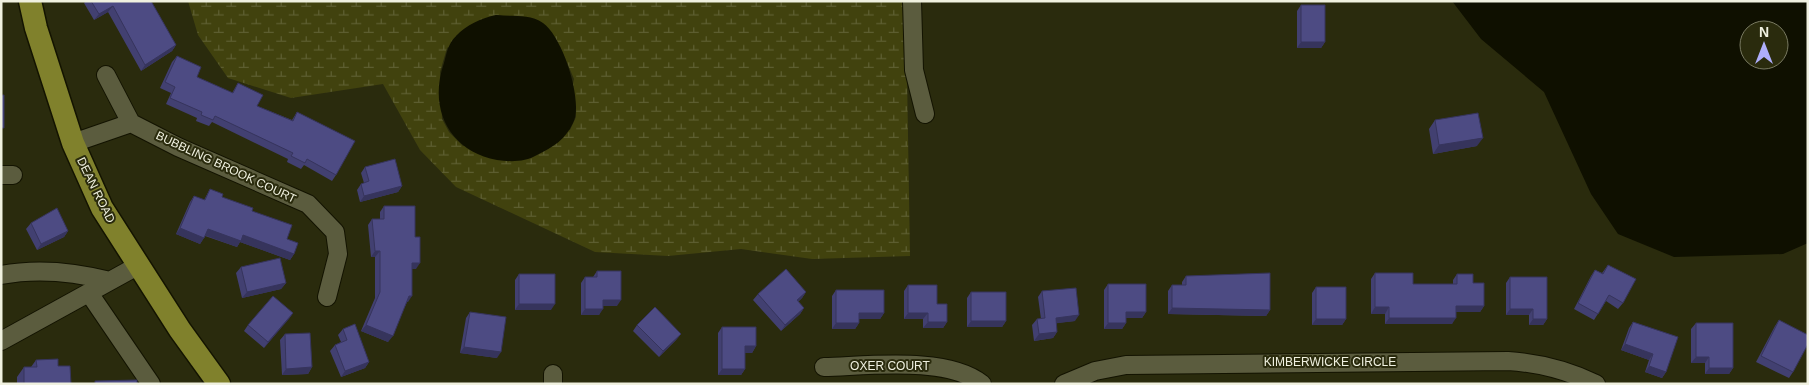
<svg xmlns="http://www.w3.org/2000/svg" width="1809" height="385" font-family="Helvetica,sans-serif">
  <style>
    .wetland { fill: url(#wetland-marsh); fill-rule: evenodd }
    .water { fill: #0f1000; fill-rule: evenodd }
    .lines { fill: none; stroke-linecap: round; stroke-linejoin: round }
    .minor-casing { stroke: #131300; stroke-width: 20 }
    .major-casing { stroke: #131300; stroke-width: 25 }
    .minor { stroke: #5b5c3e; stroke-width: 18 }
    .major { stroke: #80812c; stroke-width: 22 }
    .wall { fill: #424071 }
    .shaded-wall { fill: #36345c }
    .building { fill: #4d4b83; stroke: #36345c }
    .labels { text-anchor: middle; stroke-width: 4; stroke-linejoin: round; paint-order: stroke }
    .street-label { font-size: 12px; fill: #f0f1e0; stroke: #2a2b0d }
  </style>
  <defs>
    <pattern id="wetland-marsh" width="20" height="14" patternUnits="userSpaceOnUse" patternTransform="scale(1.25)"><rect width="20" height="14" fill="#41420e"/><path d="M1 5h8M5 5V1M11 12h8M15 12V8" fill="none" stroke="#5d5e31"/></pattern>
  </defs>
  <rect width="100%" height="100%" fill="#2a2b0d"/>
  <!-- wetland -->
  <path class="wetland" d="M188,1H904L907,75L910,256L812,259L741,249L668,256L595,252L456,187L420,150L383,84L291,98L228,78L198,35ZM496,15L504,16L560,46L574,79L572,88L575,99L576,117L570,130L463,146L449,132L442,119L440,72L447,48Z"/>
  <!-- water -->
  <path class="water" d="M1452,1H1808V243L1783,254L1674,257L1618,234L1591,194L1544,92L1481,39ZM1749,30H1779V60H1749Z
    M496,15C512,17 529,13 543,23C563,37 584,103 573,123C565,140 553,147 537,155C525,162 511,162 497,160C449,151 428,108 444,63C447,52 448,44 456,36C466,25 482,18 496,15Z"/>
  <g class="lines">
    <defs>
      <path id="minor" d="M912,1L914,70L925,114
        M106,75L131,123
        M73,143L131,123L178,147L308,204L335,232L338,254L327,297
        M1,175H13
        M1,275C37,268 75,272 110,281
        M89,293L151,384
        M1,341L139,265
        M824,367C868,366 948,356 982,384
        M553,374V384
        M1064,384L1095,371L1126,365L1508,361C1540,363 1567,370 1596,384"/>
      <path id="major" d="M30,1L36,28L73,143L102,208L180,330L219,384"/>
    </defs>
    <!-- minor casing -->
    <use href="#minor" class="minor-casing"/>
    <!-- major casing -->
    <use href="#major" class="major-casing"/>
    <!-- minor -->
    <use href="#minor" class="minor"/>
    <!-- major -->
    <use href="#major" class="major"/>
  </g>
  <!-- wall -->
  <path class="wall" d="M86,1H151L176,45L172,51L141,71L108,12L94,20L84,3Z
    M1301,5L1325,42L1321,48H1297V11Z
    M177,56L197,77L232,93L238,83L257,106L292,120L297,112L336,175L332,181L304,165L301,169L287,162L288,159L212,122L209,126L196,121L197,118L166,104L171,93L160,88L172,62Z
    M1435,120L1477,146L1433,154L1429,129Z
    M365,167L402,186L398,192L360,202L357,190L361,184L364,183L361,173Z
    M210,189L222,197L252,211L287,239L294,254L290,260L240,242L237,247L205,236L200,244L176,234L190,202L194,196L204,200Z
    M384,206L416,269H412L408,302H407L388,342L361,331L375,298V257H371L368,225L372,219H380V212Z
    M31,223L68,231L64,237L37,250L26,229Z
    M1608,265L1623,303L1618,309L1606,301L1594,320L1574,309L1591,276L1595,270L1602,273Z
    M241,267L286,283L281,289L242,298L236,273Z
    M597,271L617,306H603L599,315H581V283L585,277H593Z
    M1375,273L1413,284H1453V280L1457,274L1473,283L1484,306L1480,312H1456L1452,324H1385V314H1371V279Z
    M519,274L551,310H515V280Z
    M1186,276L1270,310L1266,316L1168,314V291L1172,285H1182V282Z
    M1510,277L1547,319L1543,325H1529V315H1506V283Z
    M1108,284L1146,312L1142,318H1126V323L1122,329H1104V290Z
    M908,285L937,304L947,322L943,328H923V319H904V291Z
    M1316,287L1346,319L1342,325H1312V293Z
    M836,290L884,313L880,319H859V323L855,329H832V296Z
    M1042,291L1075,321L1056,323L1057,332L1053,338L1034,341L1032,325L1037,319H1041L1038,297Z
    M806,292L802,298L798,302L804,308L800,314L781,331L753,300L758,294Z
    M971,292L1006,321L1002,327H967V298Z
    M470,312L497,358L460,353L466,318Z
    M293,313L264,348L244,331L248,325Z
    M1779,320L1793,372L1789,378L1756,362L1775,326Z
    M1633,322L1666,372L1662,378L1645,372L1649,360L1621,350L1629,328Z
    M1696,323L1733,368L1729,374H1705V363H1691V329Z
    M637,325L681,334L676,340L659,357L633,331Z
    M722,327L756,346L752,353H745V369L741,375H718V333Z
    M343,329L369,362L365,368L341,377L330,351L335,345L341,342L338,335Z
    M285,334L312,367L308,374L282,375L280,340Z
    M36,360L58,366L71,384H17V377L24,367H31Z"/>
  <!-- shaded-wall -->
  <path class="shaded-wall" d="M113,6L108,12L94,20L99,14Z
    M1301,42H1325L1321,48H1297Z
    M176,45L172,51L141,71L145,65Z
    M1483,138L1477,146L1433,154L1439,145Z
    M402,186L398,192L360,202L364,196Z
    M180,228L204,238L200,244L176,234Z
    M208,229L243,235L294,254L290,260L240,242L237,247L204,235Z
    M68,231L64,237L37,250L41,244Z
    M375,251H380L375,257H371Z
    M412,263H420L416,269H408Z
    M286,283L281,289L242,298L247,292Z
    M806,292L802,298L793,306L797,300Z
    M409,296H412L408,302H405Z
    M603,300H621L617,306H599Z
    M519,304H555L551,310H515Z
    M1456,306H1484L1480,312H1452Z
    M1375,307H1389L1385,314H1371Z
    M804,308L800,314L781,331L785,325Z
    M1172,308L1270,310L1266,316L1168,314Z
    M585,309H603L599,315H581Z
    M1510,309H1533L1529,315H1506Z
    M1126,312H1146L1142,318H1122Z
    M293,313L289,319L264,348L268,342Z
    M859,313H884L880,319H855Z
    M908,313H928L923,319H904Z
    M1079,315L1075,321L1051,324L1056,318Z
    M1389,318H1456L1452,324H1385Z
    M1316,319H1346L1342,325H1312Z
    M1533,319H1547L1543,325H1529Z
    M971,321H1006L1002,327H967Z
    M928,322H947L943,328H923Z
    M836,323H859L855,329H832Z
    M1108,323H1126L1122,329H1104Z
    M366,325L393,336L388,342L361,331Z
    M1057,332L1053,338L1034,341L1039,334Z
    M681,334L676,340L659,357L663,351Z
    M1625,344L1653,354L1649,360L1621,350Z
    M745,346H756L752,353H741Z
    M464,347L501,352L497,358L460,353Z
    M1696,357H1709L1705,363H1691Z
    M369,362L365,368L341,377L345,371Z
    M1649,366L1666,372L1662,378L1645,372Z
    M312,367L308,374L282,375L286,369Z
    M1709,368H1733L1729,374H1705Z
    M722,369H745L741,375H718Z"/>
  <!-- building -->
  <path class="building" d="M91,1H151L176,45L145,65L113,6L99,14Z
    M1301,5H1325V42H1301Z
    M177,56L201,67L197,77L233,93L238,83L263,95L257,106L293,121L297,112L355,141L336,175L307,159L305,163L291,156L293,153L215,116L213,120L201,115L202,112L170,98L175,87L165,82Z
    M1,95H4V128H1Z
    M1478,113L1483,138L1439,145L1435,120Z
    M395,159L402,186L364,196L361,184L369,181L365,167Z
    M210,189L223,194L222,197L253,208L252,211L292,225L287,239L298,243L294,254L243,235L241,241L208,229L204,238L180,228L194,196L205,200Z
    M384,206H415V237H420V263H412V296H409L393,336L366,325L380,292V251H375L372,219H384Z
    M57,208L68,231L41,244L31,223Z
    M280,258L286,283L247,292L241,267Z
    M1608,265L1636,279L1623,303L1609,295L1598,314L1578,303L1595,270L1603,274Z
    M786,269L806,292L797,300L804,308L785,325L758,294Z
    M597,271H621V300H603V309H585V277H597Z
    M1270,273V310L1172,308V285H1186V276Z
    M1375,273H1413V284H1457V274H1473V283H1484V306H1456V318H1389V307H1375Z
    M519,274H555V304H519Z
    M1510,277H1547V319H1533V309H1510Z
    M1108,284H1146V312H1126V323H1108Z
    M908,285H937V304H947V322H928V313H908Z
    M1316,287H1346V319H1316Z
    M1076,288L1079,315L1056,318L1057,332L1039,334L1037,319L1045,318L1042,291Z
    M836,290H884V313H859V323H836Z
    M971,292H1006V321H971Z
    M273,296L293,313L268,342L248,325Z
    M655,307L681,334L663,351L637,325Z
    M470,312L506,317L501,352L464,347Z
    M1779,320L1808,335V344L1793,372L1761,356Z
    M1633,322L1678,337L1666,372L1649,366L1653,354L1625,344Z
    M1696,323H1733V368H1709V357H1696Z
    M355,324L369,362L345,371L335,345L347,340L343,329Z
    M722,327H756V346H745V369H722Z
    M310,333L312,367L286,369L285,334Z
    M58,359V366H70L71,384H24V367H37L36,360Z
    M137,380V384H95V381Z"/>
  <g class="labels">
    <!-- street labels -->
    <g class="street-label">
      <text transform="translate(226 167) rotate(25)" y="4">BUBBLING BROOK COURT</text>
      <text transform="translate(96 190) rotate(64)" y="4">DEAN ROAD</text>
      <text x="1330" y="366">KIMBERWICKE CIRCLE</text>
      <text x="890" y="370">OXER COURT</text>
    </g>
  </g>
  <!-- border -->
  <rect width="1809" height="385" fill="none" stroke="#f0f1e0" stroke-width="5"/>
  <!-- north arrow -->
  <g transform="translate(1764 45)"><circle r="24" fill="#2a2b0d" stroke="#797a61"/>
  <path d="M0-4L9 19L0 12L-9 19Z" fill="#aeaefb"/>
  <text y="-8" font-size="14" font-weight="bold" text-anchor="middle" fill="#f0f1e0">N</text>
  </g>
</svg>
